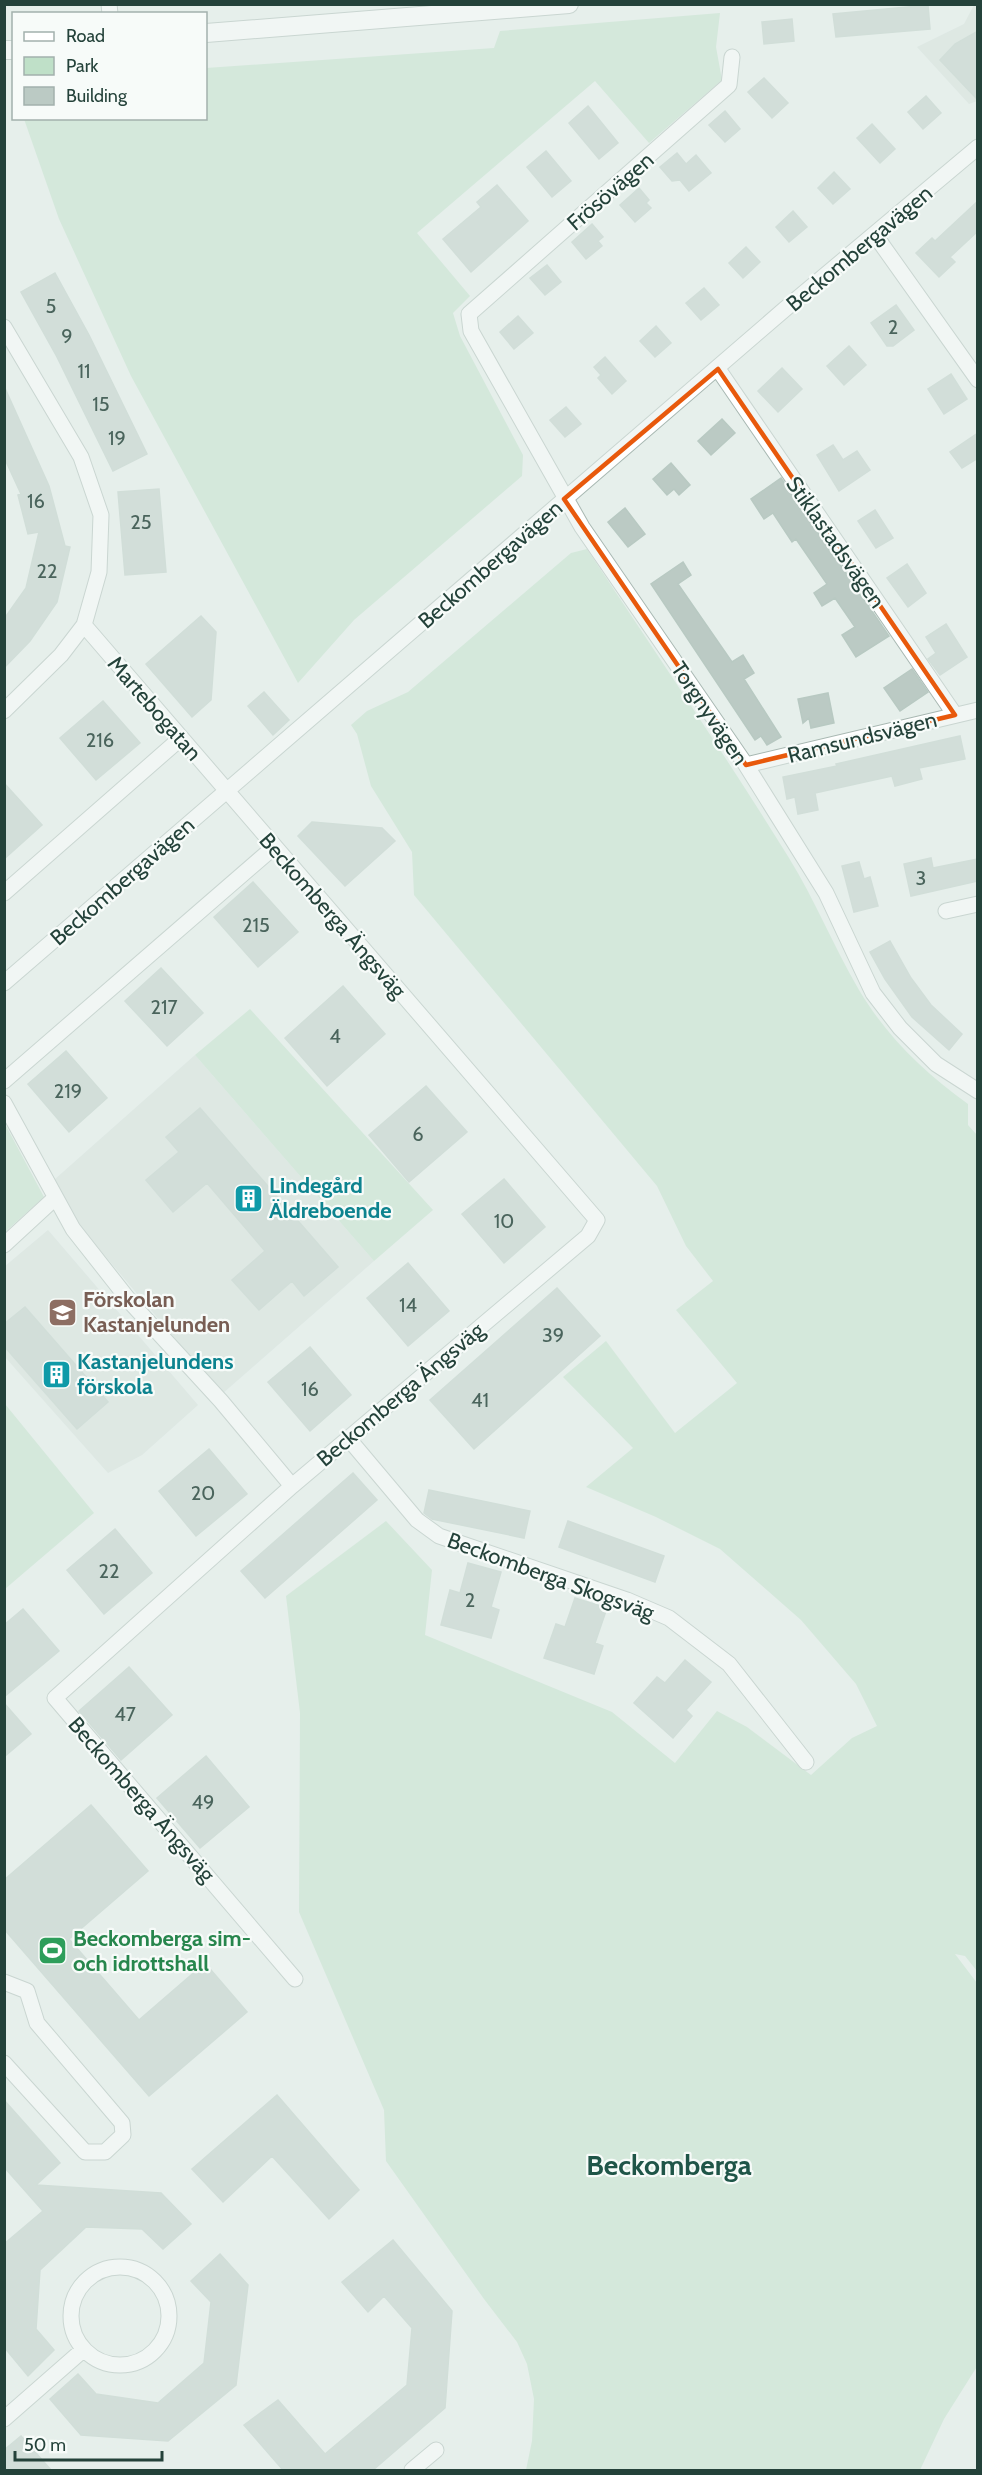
<svg xmlns="http://www.w3.org/2000/svg" width="982" height="2475" font-family="Cabin,sans-serif">
  <style>
    .built { fill: #d4dfda }
    .green { fill: #bfe0c8 }
    .building { fill: #bbcac4; stroke: #b8c9c2; stroke-width: 1.5 }
    .lines { fill: none; stroke-linecap: round; stroke-linejoin: round }
    .minor-casing { stroke: #a8b8b2; stroke-width: 17 }
    .tertiary-casing { stroke: #a8b8b2; stroke-width: 20 }
    .minor { stroke: #fff; stroke-width: 15 }
    .tertiary { stroke: #fff; stroke-width: 18 }
    .marked { fill: none; stroke: #e8590c; stroke-width: 4.5; stroke-linejoin: round }
    .labels { text-anchor: middle; stroke-width: 4.5; stroke-linejoin: round; paint-order: stroke }
    .number-label { font-size: 20px; fill: #4a645c }
    .street-label { font-size: 22px; fill: #24423a; stroke: #f7fbf9 }
    .culture-label { font-size: 22px; font-weight: bold; fill: #0d838f; stroke: #f7fbf9; text-anchor: start }
    .education-label { font-size: 22px; font-weight: bold; fill: #785e54; stroke: #f7fbf9; text-anchor: start }
    .leisure-label { font-size: 22px; font-weight: bold; fill: #27864d; stroke: #f7fbf9; text-anchor: start }
    .district-label { font-size: 28px; font-weight: bold; fill: #1f5548; stroke: #f7fbf9 }
  </style>
  <rect width="100%" height="100%" fill="#e6efeb"/>
  <!-- built -->
  <path class="built" d="M974,5H977V101L969,104L917,47L964,24Z
    M195,1055L374,1261L222,1394L78,1224L54,1180Z
    M48,1230L198,1405L142,1455L108,1473L5,1357L4,1267Z"/>
  <!-- green -->
  <path class="green" d="M720,13L716,47L722,80L649,143L595,81L417,233L470,296L453,313L460,336L523,455L522,476L354,620L298,683L131,376L59,219L24,119L206,118V68L494,48L500,31Z
    M587,549C655,652 724,753 789,858C815,900 834,947 859,990C887,1037 924,1072 968,1104V1125L977,1135V1971L965,1956L955,1954L977,1983L978,2365L944,2419L920,2470H526L532,2441L534,2399L527,2364L517,2342L484,2299L386,2161L384,2110L299,1912L300,1713L286,1596L386,1521L432,1570L425,1635L612,1712L675,1763L717,1711L747,1727L811,1775L852,1738L877,1726L856,1684L801,1620L720,1549L656,1517L586,1487L633,1448L563,1377L606,1341L675,1433L737,1383L676,1310L713,1281L686,1246L657,1186L414,895L412,852L371,786L357,734L351,725L367,711L408,692L571,553Z
    M250,1009L433,1210L374,1261L195,1055Z
    M4,1122L44,1197L5,1232H4Z
    M5,1404L94,1513L5,1589H4Z"/>
  <!-- building -->
  <path class="building" d="M928,5L930,29L836,37L833,14Z
    M792,19L794,41L764,44L762,22Z
    M978,31V100L940,60L955,44Z
    M764,78L788,103L772,118L748,92Z
    M926,96L941,113L923,129L908,112Z
    M588,106L618,143L599,159L569,123Z
    M725,111L740,129L725,142L709,125Z
    M872,124L895,149L880,163L857,138Z
    M546,151L571,181L552,197L527,167Z
    M677,153L686,164L696,155L711,173L689,191L680,180L672,181L660,167Z
    M834,172L850,189L833,204L818,188Z
    M497,185L528,221L471,272L443,239L481,207L477,202Z
    M639,188L649,200L646,203L651,208L635,222L620,205Z
    M978,201V231L950,257L955,262L939,277L916,253L932,238L935,241Z
    M793,211L807,227L789,242L776,227Z
    M592,224L603,237L598,241L602,246L586,259L572,242Z
    M746,247L760,262L743,278L729,263Z
    M547,265L561,282L545,295L530,278Z
    M55,273L89,335L147,454L113,471L57,357L21,292Z
    M704,288L719,305L701,320L686,303Z
    M896,305L914,330L893,346H887L871,323Z
    M518,316L533,333L514,349L500,332Z
    M656,326L671,343L655,357L640,341Z
    M849,346L866,365L844,385L827,366Z
    M605,357L626,381L612,394L598,378L601,375L594,367Z
    M782,368L802,389L778,412L758,391Z
    M951,374L967,399L944,414L928,389Z
    M4,386L49,486L65,546L70,547L57,602L30,641L4,668V619L26,588L39,532L28,534L18,495L21,494L4,457Z
    M566,407L581,424L565,437L550,420Z
    M722,419L735,433L711,455L698,441Z
    M978,433V458L962,468L950,452Z
    M833,445L843,460L857,451L870,470L839,491L817,455Z
    M671,463L690,485L679,495L674,489L667,495L653,479Z
    M781,478L889,636L856,657L842,635L855,627L835,598L822,606L814,593L827,584L796,539L792,542L773,513L764,519L751,499Z
    M159,489L166,572L125,575L118,492Z
    M625,508L645,534L628,547L608,522Z
    M875,510L893,538L876,548L858,521Z
    M683,562L691,575L678,584L732,662L743,655L754,673L744,679L781,737L767,745L761,736L755,740L651,584Z
    M907,564L926,593L908,607L887,578Z
    M201,616L216,632L211,700L192,717L146,664Z
    M946,624L967,657L940,675L928,659L936,653L926,637Z
    M912,669L928,692L900,711L884,688Z
    M264,692L289,720L273,735L248,706Z
    M828,693L834,723L811,728L809,718L803,723L798,699Z
    M103,701L140,743L96,780L60,738Z
    M960,736L965,759L919,768L922,779L895,786L892,776L815,793L818,810L798,814L795,797L787,799L783,777L837,766L836,764Z
    M4,783L42,825L4,859Z
    M312,822L382,828L395,841L345,886L298,836Z
    M931,858L933,868L978,859V881L911,896L904,864Z
    M859,862L864,879L870,877L878,906L854,912L842,866Z
    M253,882L298,932L258,967L214,917Z
    M890,941L911,978L931,1005L962,1034L949,1050L912,1017L885,979L870,952Z
    M161,968L203,1013L167,1046L125,1001Z
    M343,986L385,1034L327,1086L285,1038Z
    M66,1051L107,1098L69,1132L28,1084Z
    M426,1086L467,1132L409,1182L369,1135Z
    M200,1108L338,1267L304,1296L292,1281L259,1310L232,1280L265,1251L207,1183L173,1212L146,1180L179,1152L166,1137Z
    M504,1179L545,1227L504,1263L462,1214Z
    M408,1263L449,1311L408,1346L367,1298Z
    M557,1288L600,1336L474,1449L430,1400Z
    M25,1307L108,1402L77,1429L4,1346V1324Z
    M310,1347L351,1395L310,1431L268,1382Z
    M209,1449L247,1494L196,1536L159,1491Z
    M353,1473L377,1500L265,1598L241,1571Z
    M429,1490L530,1511L524,1538L432,1519L424,1513Z
    M568,1521L664,1556L655,1582L559,1547Z
    M115,1529L152,1573L104,1614L67,1570Z
    M468,1563L501,1572L491,1607L499,1610L491,1638L441,1625L450,1590L460,1593Z
    M575,1598L607,1608L595,1643L603,1646L594,1674L544,1658L556,1624L565,1627Z
    M23,1609L59,1651L4,1697V1625Z
    M685,1660L711,1682L686,1710L692,1716L673,1738L634,1703L657,1677L665,1683Z
    M129,1667L172,1715L121,1760L79,1711Z
    M4,1703L31,1734L4,1757Z
    M206,1756L249,1807L200,1848L157,1798Z
    M91,1805L148,1871L69,1939L139,2020L205,1963L247,2012L149,2096L4,1929V1880Z
    M277,2095L359,2190L329,2219L272,2156L223,2202L192,2169Z
    M4,2100L60,2163L36,2185L161,2193L191,2224L163,2249L142,2229L86,2227L40,2270L36,2329L54,2350L28,2376L4,2347V2244L43,2211L4,2167Z
    M393,2240L452,2311L445,2408L373,2470H283L244,2425L278,2400L325,2454L407,2385L412,2328L384,2296L368,2312L342,2282Z
    M220,2254L248,2285L236,2385L168,2441L81,2435L50,2399L78,2374L96,2394L158,2403L204,2363L211,2302L191,2281Z
    M21,2436L51,2470H4V2450Z"/>
  <g class="lines">
    <defs>
      <path id="minor" d="M109,4L110,14
        M732,57L729,85L469,314L471,331L582,527L746,765L826,893L873,993L900,1028L936,1064L978,1091
        M875,235L978,380
        M4,327L81,457L101,515L99,572L84,625L61,655L4,711
        M718,369L955,715
        M84,625L597,1220L588,1236L292,1486L55,1698L295,1979
        M746,765L978,710
        M4,893L181,738
        M946,911L978,904
        M4,983L785,309L978,147
        M4,1081L274,847
        M4,1103L73,1229L132,1304L221,1401L292,1486
        M4,1245L55,1198
        M348,1438L417,1520L439,1536L627,1600L669,1618L729,1664L806,1762
        M4,1982L27,1991L37,2023L122,2123L123,2135L105,2152H85L4,2063
        M71 2316a49 49 0 1 1 98 0a49 49 0 1 1-98 0Z
        M4,2419L84,2349
        M412,2470L436,2450"/>
      <path id="tertiary" d="M206,33L569,4
        M4,50H14"/>
    </defs>
    <!-- minor casing -->
    <use href="#minor" class="minor-casing"/>
    <!-- tertiary casing -->
    <use href="#tertiary" class="tertiary-casing"/>
    <!-- minor -->
    <use href="#minor" class="minor"/>
    <!-- tertiary -->
    <use href="#tertiary" class="tertiary"/>
  </g>
  <!-- marked area -->
  <path d="M0 0H982V2475H0ZM718,369L955,715L746,765L564,499Z" fill="#e6efeb" fill-opacity=".55" fill-rule="evenodd"/>
  <path class="marked" d="M718,369L955,715L746,765L564,499Z"/>
  <!-- icons -->
  <defs>
    <symbol id="building-square" viewBox="-11 -11 22 22"><rect x="-9" y="-9" width="18" height="18" rx="4" fill="#0f9aa8" stroke="#f7fbf9"/><path d="M-4-6H4V6H1V3H-1V6H-4ZM-2.5-4.3h1.7v1.8h-1.7ZM.8-4.3h1.7v1.8H.8ZM-2.5-1h1.7V.8h-1.7ZM.8-1h1.7V.8H.8Z" fill="#fff"/></symbol>
    <symbol id="school-square" viewBox="-11 -11 22 22"><rect x="-9" y="-9" width="18" height="18" rx="4" fill="#8d6e63" stroke="#f7fbf9"/><path d="M0-5L7-2L0 1L-7-2ZM-4 1L0 2.5L4 1V4Q0 6-4 4Z" fill="#fff"/></symbol>
    <symbol id="stadium-square" viewBox="-11 -11 22 22"><rect x="-9" y="-9" width="18" height="18" rx="4" fill="#2e9e5b" stroke="#f7fbf9"/><path d="M0-5a6.5 5 0 1 0 0 10a6.5 5 0 1 0 0-10ZM-3.5-1.8h7v3.6h-7Z" fill="#fff"/></symbol>
  </defs>
  <g fill-rule="evenodd">
    <use href="#building-square" x="232" y="1182" width="33" height="33"/>
    <use href="#school-square" x="46" y="1296" width="33" height="33"/>
    <use href="#building-square" x="40" y="1358" width="33" height="33"/>
    <use href="#stadium-square" x="36" y="1934" width="33" height="33"/>
  </g>
  <g class="labels">
    <!-- number labels -->
    <g class="number-label">
      <text x="51" y="313">5</text>
      <text x="893" y="334">2</text>
      <text x="67" y="343">9</text>
      <text x="84" y="378">11</text>
      <text x="101" y="411">15</text>
      <text x="117" y="445">19</text>
      <text x="36" y="508">16</text>
      <text x="141" y="529">25</text>
      <text x="47" y="578">22</text>
      <text x="100" y="747">216</text>
      <text x="921" y="885">3</text>
      <text x="256" y="932">215</text>
      <text x="164" y="1014">217</text>
      <text x="335" y="1043">4</text>
      <text x="68" y="1098">219</text>
      <text x="418" y="1141">6</text>
      <text x="504" y="1228">10</text>
      <text x="408" y="1312">14</text>
      <text x="553" y="1342">39</text>
      <text x="310" y="1396">16</text>
      <text x="480" y="1407">41</text>
      <text x="203" y="1500">20</text>
      <text x="109" y="1578">22</text>
      <text x="470" y="1607">2</text>
      <text x="125" y="1721">47</text>
      <text x="203" y="1809">49</text>
    </g>
    <!-- street labels -->
    <g class="street-label">
      <text transform="translate(610 191) rotate(-41)" y="8">Frösövägen</text>
      <text transform="translate(859 248) rotate(-40)" y="8">Beckombergavägen</text>
      <text transform="translate(836 542) rotate(55)" y="8">Stiklastadsvägen</text>
      <text transform="translate(490 564) rotate(-41)" y="8">Beckombergavägen</text>
      <text transform="translate(155 708) rotate(49)" y="8">Martebogatan</text>
      <text transform="translate(710 713) rotate(56)" y="8">Torgnyvägen</text>
      <text transform="translate(862 737) rotate(-14)" y="8">Ramsundsvägen</text>
      <text transform="translate(122 881) rotate(-41)" y="8">Beckombergavägen</text>
      <text transform="translate(333 915) rotate(49)" y="8">Beckomberga Ängsväg</text>
      <text transform="translate(400 1394) rotate(-40)" y="8">Beckomberga Ängsväg</text>
      <text transform="translate(551 1576) rotate(20)" y="8">Beckomberga Skogsväg</text>
      <text transform="translate(142 1799) rotate(49)" y="8">Beckomberga Ängsväg</text>
    </g>
    <!-- culture labels -->
    <g class="culture-label">
      <text x="269" y="1193">Lindegård<tspan x="269" dy="25">Äldreboende</tspan></text>
      <text x="77" y="1369">Kastanjelundens<tspan x="77" dy="25">förskola</tspan></text>
    </g>
    <!-- education labels -->
    <g class="education-label">
      <text x="83" y="1307">Förskolan<tspan x="83" dy="25">Kastanjelunden</tspan></text>
    </g>
    <!-- leisure labels -->
    <g class="leisure-label">
      <text x="73" y="1946">Beckomberga sim-<tspan x="73" dy="25">och idrottshall</tspan></text>
    </g>
    <!-- district labels -->
    <g class="district-label">
      <text x="669" y="2175">Beckomberga</text>
    </g>
  </g>
  <!-- border -->
  <rect width="982" height="2475" fill="none" stroke="#24423a" stroke-width="12"/>
  <!-- legend -->
  <rect x="12" y="12" width="195" height="108" fill="#f7fbf9" stroke="#a3b1ad" stroke-width="1.5"/>
  <rect x="24" y="32" width="30" height="9" fill="#ffffff" stroke="#a3b1ad" stroke-width="1.5"/>
  <text x="66" y="42" font-size="18" fill="#24423a">Road</text>
  <rect x="24" y="57" width="30" height="18" fill="#bfe0c8" stroke="#a3b1ad" stroke-width="1.5"/>
  <text x="66" y="72" font-size="18" fill="#24423a">Park</text>
  <rect x="24" y="87" width="30" height="18" fill="#bbcac4" stroke="#a3b1ad" stroke-width="1.5"/>
  <text x="66" y="102" font-size="18" fill="#24423a">Building</text>
  <!-- scale -->
  <path d="M15 2451v9h147v-9" fill="none" stroke="#24423a" stroke-width="3"/>
  <text x="24" y="2451" font-size="18" fill="#24423a" stroke="#f7fbf9" stroke-width="4.5" paint-order="stroke">50 m</text>
</svg>
